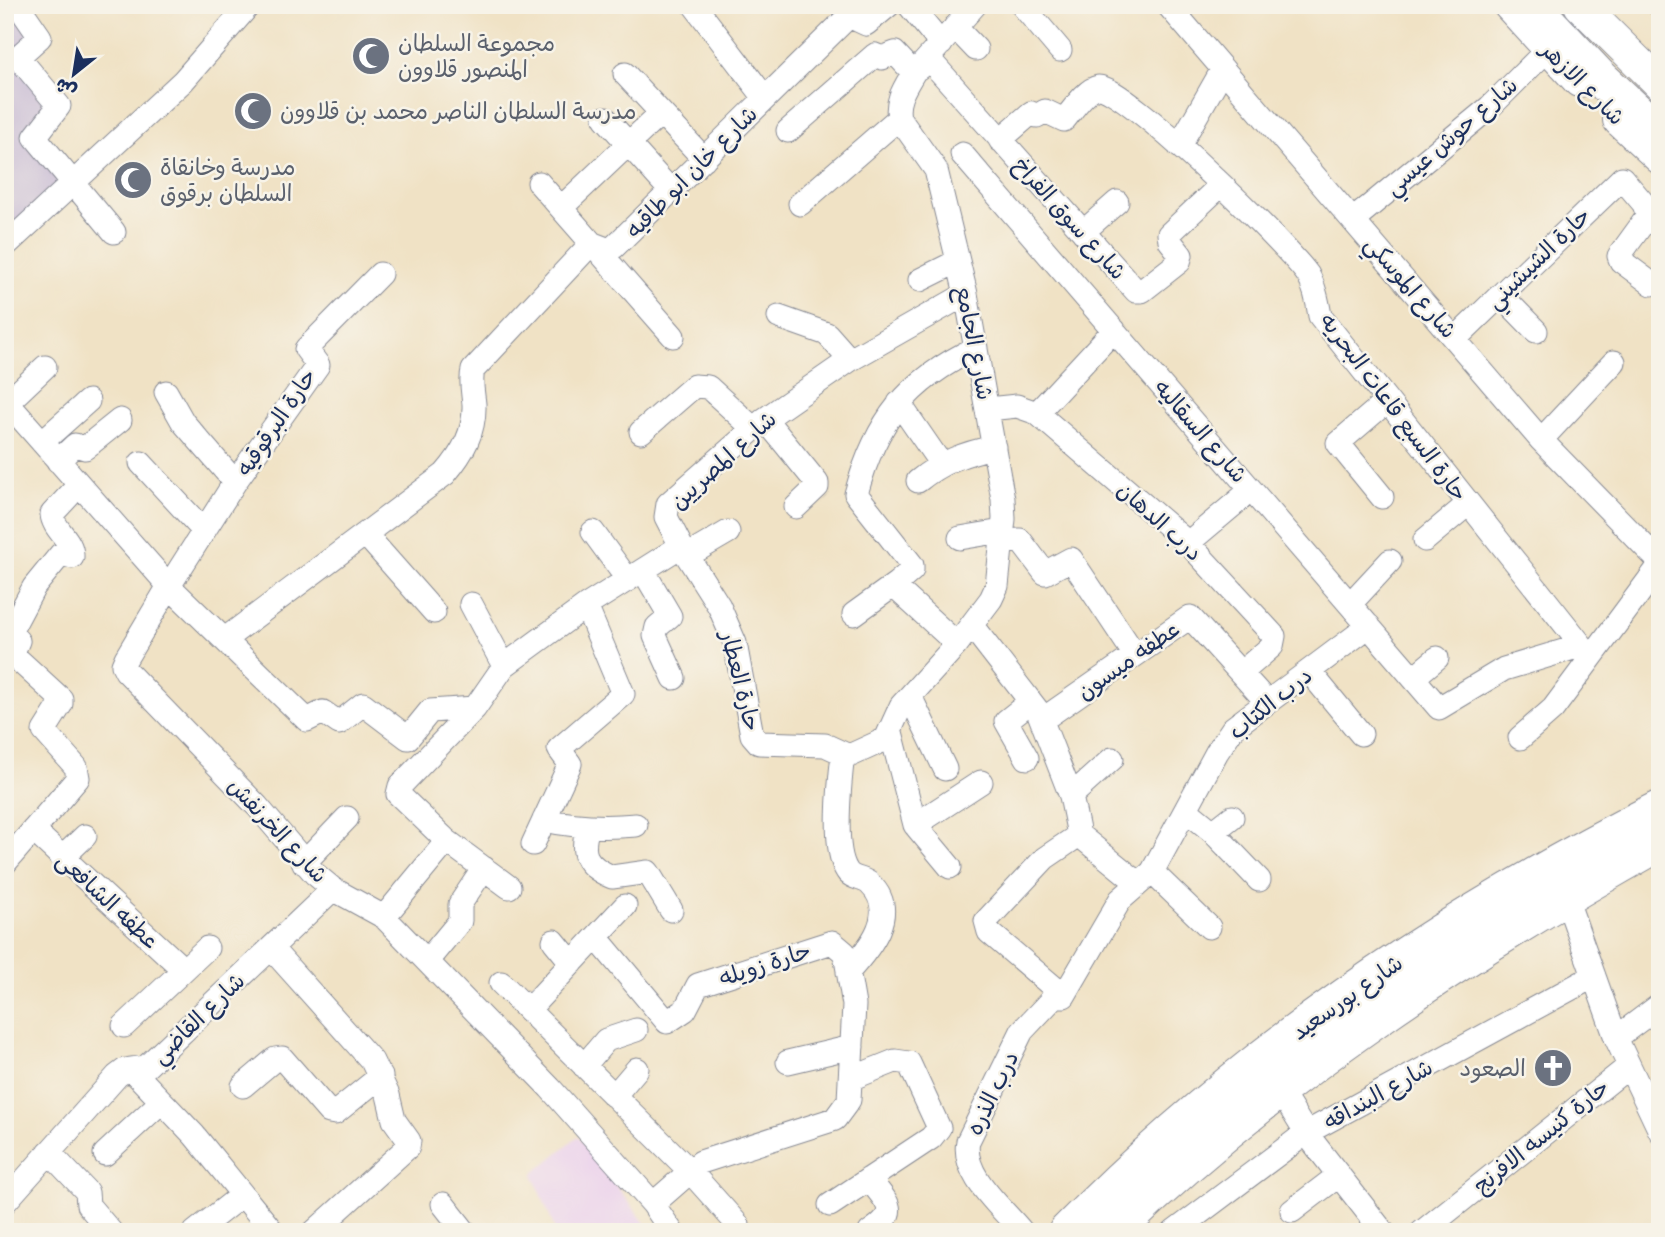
<svg xmlns="http://www.w3.org/2000/svg" width="1665" height="1237" font-family="Delius,'Playpen Sans Arabic',sans-serif">
  <style>
    .built { fill: #ebd1ec }
    .industrial { fill: #cbbfd6 }
    .lines { fill: none; stroke-linecap: round; stroke-linejoin: round }
    .minor-casing { stroke: #868892; stroke-width: 25 }
    .secondary-casing { stroke: #868892; stroke-width: 34 }
    .primary-casing { stroke: #868892; stroke-width: 39 }
    .minor { stroke: #fff; stroke-width: 23 }
    .secondary { stroke: #fff; stroke-width: 32 }
    .primary { stroke: #fff; stroke-width: 37 }
    .labels { text-anchor: middle; stroke-width: 5; stroke-linejoin: round; paint-order: stroke }
    .worship-label { font-size: 23px; fill: #5b616d; stroke: #f7f3e8; text-anchor: start }
    .street-label { font-size: 23px; fill: #1b2f5e; stroke: #f7f3e8 }
  </style>
  <rect width="100%" height="100%" fill="#f7f3e8"/>
  <filter id="ink" filterUnits="userSpaceOnUse"><feTurbulence type="fractalNoise" baseFrequency=".0143" numOctaves="2"/><feDisplacementMap in="SourceGraphic" scale="14" xChannelSelector="R" yChannelSelector="G"/><feConvolveMatrix kernelMatrix="1 2 1 2 8 2 1 2 1" color-interpolation-filters="sRGB"/></filter>
  <filter id="wash" filterUnits="userSpaceOnUse"><feTurbulence type="fractalNoise" baseFrequency=".00686" numOctaves="4" result="noise"/><feDisplacementMap in="SourceGraphic" scale="28" xChannelSelector="R" yChannelSelector="G"/><feGaussianBlur stdDeviation="1.57" result="paint"/><feColorMatrix in="noise" values="0 0 0 0 0 0 0 0 0 0 0 0 0 0 0 0 0 1.4 0 .05"/><feComposite in="paint" operator="in"/></filter>
  <g filter="url(#wash)">
    <rect width="100%" height="100%" fill="#f0e2c5"/>
    <!-- built -->
    <path class="built" d="M578,1136L652,1232H556L533,1174Z"/>
    <!-- industrial -->
    <path class="industrial" d="M5,5H21L43,37L21,56L61,106L38,138L71,174L5,240Z"/>
  </g>
  <g filter="url(#ink)">
    <g class="lines">
      <defs>
        <path id="minor" d="M18,5L40,37L18,57L59,106L35,137L114,232
          M694,5L765,98
          M909,5L941,44
          M1022,5L1060,50
          M1168,5L1541,440L1660,562
          M1659,5L1660,6
          M955,27L976,49
          M928,58L1136,291H1142L1179,262L1181,255L1170,241L1169,234L1221,185
          M625,74L704,159
          M605,118L671,191
          M788,131L875,55L882,58L895,53L910,69L919,68L975,5
          M1000,140L1031,113L1037,116L1045,111L1064,120C1072,111 1086,89 1098,87C1122,83 1290,248 1308,275C1315,287 1318,303 1320,316L1590,656
          M1179,146L1223,69
          M962,154L1439,708L1504,669L1580,646
          M539,183L673,336
          M800,204L899,118
          M562,207L661,113
          M1353,220L1490,107L1548,49
          M1083,232L1117,202
          M5,246L183,81L249,5
          M380,274L306,349L318,365L235,482L169,586L307,720L323,712L339,723L363,704L408,738L430,711L475,708
          M920,280L958,261
          M1501,295L1536,331
          M779,317L827,334L850,360
          M1455,339L1622,178L1644,204L1648,216L1619,256L1621,261L1652,284
          M166,392L183,422L235,482
          M5,400L169,586L126,658L123,665L126,671L257,806L315,874L333,889L384,917L550,1088L653,1204L672,1232
          M7,403L45,367
          M899,403L941,464
          M988,409L1017,406L1037,413L1188,543L1274,636L1272,646L1241,673
          M1037,413L1114,330
          M765,419L817,483V487L796,507
          M641,432L694,386L708,387L754,429
          M1541,440L1614,362
          M42,442L88,401
          M58,461L75,445L85,448L120,420
          M141,463L204,531
          M918,481C941,462 965,453 994,447
          M1382,497L1338,443L1387,401
          M593,532L628,580
          M366,535L434,612
          M960,538L1002,531
          M1425,540L1468,504
          M1001,542L1020,540L1045,573L1071,559L1135,655
          M1188,543L1251,490
          M681,546L719,606L735,643L752,735L759,743L825,745L849,756L886,739L901,706L957,644L991,599L997,586L1004,519L1003,499L966,294L936,170L899,118C895,100 906,86 915,70
          M687,556L728,532
          M643,570L670,616L657,627L655,636L674,678
          M471,604L504,666
          M1350,604L1390,561
          M854,614L897,583
          M972,626L1038,711L1071,796L1079,835L1138,883
          M225,639L445,474C463,453 475,432 474,404C473,393 470,381 473,370L589,246L596,245L609,250L614,247L849,16L866,24L889,5
          M957,644L897,589V583L912,570V565L856,494C876,421 907,381 976,348
          M1309,671L1361,734
          M1413,678L1437,658
          M910,696L945,769
          M1042,720L1190,617L1267,702
          M891,732L915,825L950,867
          M1520,738L1553,709L1660,565
          M843,754C840,780 832,849 847,871C852,879 864,878 870,884C900,913 869,949 848,972
          M1027,758L1006,721L1030,702
          M1071,796L1112,759
          M1186,810L1213,832L1259,880
          M544,820C576,827 603,828 636,825
          M915,825L981,782
          M588,827C580,853 584,865 612,877L648,872L671,910
          M33,830L183,969
          M1213,832L1232,817
          M1079,835L1045,858L986,921L989,932L1064,996L1120,900L1152,872L1217,752L1233,728L1369,626
          M533,844L570,764L559,749L623,694L586,606
          M62,858L85,836
          M5,863L78,778L76,767L44,731L61,704V699L12,654L18,641L10,632L34,587L61,554L72,557C73,539 53,530 52,514L79,485
          M304,863L347,818
          M1152,872L1209,927
          M509,887L447,841L398,794L400,786L475,708L504,666L586,606L681,546L666,517L668,504L765,419L850,360L966,294
          M1565,895L1616,1038L1660,1131
          M384,917L447,841
          M596,937L667,1022L685,1010L698,985L832,942L845,953L854,1005L849,1100L835,1119L701,1162L653,1204
          M554,941L572,963
          M271,948L372,1061L388,1095L394,1120L409,1141L408,1147L314,1232
          M427,961L460,921V904L484,868
          M501,983L689,1170L738,1225
          M528,1010L625,906
          M124,1026L207,948
          M1616,1038L1660,1005
          M788,1062L852,1047
          M584,1066L606,1040L636,1030
          M131,1069L194,1135L273,1232
          M243,1086L275,1059L282,1058L329,1112L335,1113L381,1076
          M1279,1089L1306,1133L1383,1232
          M614,1096L637,1069
          M49,1152L87,1192L88,1205L111,1232
          M105,1154L161,1102
          M869,1179C888,1204 901,1211 870,1232
          M6,1201L117,1076L125,1070L146,1067L333,889
          M443,1204L465,1232
          M830,1205L931,1138L939,1128L909,1063L895,1061L850,1079
          M1292,1211L1339,1175
          M195,1232L242,1195
          M1022,1232C1002,1207 961,1175 968,1141L1022,1031L1058,993
          M1174,1232L1306,1133L1594,976
          M1422,1232L1628,1067"/>
        <path id="secondary" d="M1509,5L1579,81
          M1580,5L1660,84
          M1619,120L1660,158"/>
        <path id="primary" d="M1531,5L1598,76L1660,134
          M1067,1232C1238,1057 1442,919 1660,809
          M1114,1232C1276,1076 1464,952 1660,842"/>
      </defs>
      <!-- minor casing -->
      <use href="#minor" class="minor-casing"/>
      <!-- secondary casing -->
      <use href="#secondary" class="secondary-casing"/>
      <!-- primary casing -->
      <use href="#primary" class="primary-casing"/>
      <!-- minor -->
      <use href="#minor" class="minor"/>
      <!-- secondary -->
      <use href="#secondary" class="secondary"/>
      <!-- primary -->
      <use href="#primary" class="primary"/>
    </g>
  </g>
  <!-- icons -->
  <defs>
    <symbol id="mosque-disc" viewBox="-11 -11 22 22"><circle r="9.5" fill="#6b7280" stroke="#f7f3e8"/><path d="M3.5-4.9A6 6 0 1 0 3.5 4.9A5 5 0 1 1 3.5-4.9Z" fill="#fff"/></symbol>
    <symbol id="church-disc" viewBox="-11 -11 22 22"><circle r="9.5" fill="#6b7280" stroke="#f7f3e8"/><path d="M-1.2-6h2.4v3.5h3.3v2.4h-3.3V6h-2.4V-.1h-3.3v-2.4h3.3Z" fill="#fff"/></symbol>
  </defs>
  <g fill-rule="evenodd">
    <use href="#mosque-disc" x="349" y="34" width="44" height="44"/>
    <use href="#mosque-disc" x="231" y="89" width="44" height="44"/>
    <use href="#mosque-disc" x="111" y="158" width="44" height="44"/>
    <use href="#church-disc" x="1531" y="1046" width="44" height="44"/>
  </g>
  <g class="labels">
    <!-- worship labels -->
    <g class="worship-label">
      <text x="398" y="51">مجموعة السلطان<tspan x="398" dy="26">المنصور قلاوون</tspan></text>
      <text x="280" y="119">مدرسة السلطان الناصر محمد بن قلاوون</text>
      <text x="160" y="175">مدرسة وخانقاة<tspan x="160" dy="26">السلطان برقوق</tspan></text>
      <text x="1526" y="1076" text-anchor="end">الصعود</text>
    </g>
    <!-- street labels -->
    <g class="street-label">
      <text transform="translate(1583 83) rotate(45)" y="8">شارع الازهر</text>
      <text transform="translate(1451 136) rotate(-41)" y="8">شارع حوش عيسي</text>
      <text transform="translate(691 172) rotate(-45)" y="8">شارع خان ابو طاقيه</text>
      <text transform="translate(1070 218) rotate(48)" y="8">شارع سوق الفراخ</text>
      <text transform="translate(1538 258) rotate(-44)" y="8">حارة الشيشيني</text>
      <text transform="translate(1411 287) rotate(49)" y="8">شارع الموسكي</text>
      <text transform="translate(975 343) rotate(79)" y="8">شارع الجامع</text>
      <text transform="translate(1394 407) rotate(53)" y="8">حارة السبع قاعات البحريه</text>
      <text transform="translate(276 422) rotate(-56)" y="8">حارة البرقوقيه</text>
      <text transform="translate(1201 431) rotate(49)" y="8">شارع السقاليه</text>
      <text transform="translate(723 460) rotate(-42)" y="8">شارع المصريين</text>
      <text transform="translate(1160 521) rotate(42)" y="8">درب الدهان</text>
      <text transform="translate(1128 660) rotate(-35)" y="8">عطفه ميسون</text>
      <text transform="translate(741 681) rotate(76)" y="8">حارة العطار</text>
      <text transform="translate(1270 703) rotate(-39)" y="8">درب الكتاب</text>
      <text transform="translate(278 830) rotate(47)" y="8">شارع الخرنفش</text>
      <text transform="translate(108 900) rotate(43)" y="8">عطفه الشافعى</text>
      <text transform="translate(765 964) rotate(-18)" y="8">حارة زويله</text>
      <text transform="translate(1347 997) rotate(-35)" y="8">شارع بورسعيد</text>
      <text transform="translate(198 1018) rotate(-44)" y="8">شارع القاضي</text>
      <text transform="translate(992 1093) rotate(-64)" y="8">درب الذره</text>
      <text transform="translate(1378 1094) rotate(-29)" y="8">شارع البنداقه</text>
      <text transform="translate(1541 1136) rotate(-39)" y="8">حارة كنيسه الافرنج</text>
    </g>
  </g>
  <!-- margin -->
  <rect width="1665" height="1237" fill="none" stroke="#f7f3e8" stroke-width="28"/>
  <!-- north arrow -->
  <g transform="translate(74 74) rotate(210)" stroke="#f7f3e8" stroke-width="5" paint-order="stroke">
  <path d="M0-5L12 26L0 18L-12 26Z" fill="#1b2f5e"/>
  <text y="-10" font-size="19" font-weight="bold" text-anchor="middle" fill="#1b2f5e">ش</text>
  </g>
</svg>
